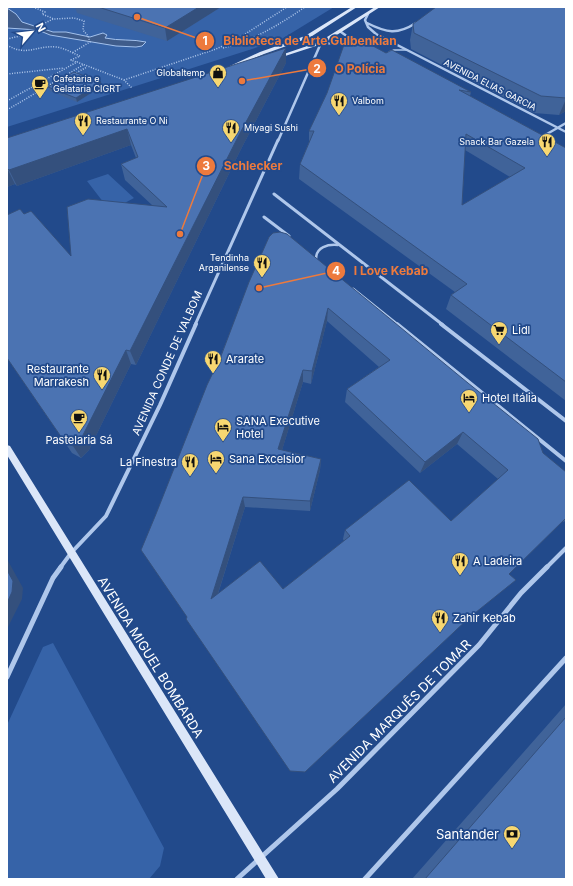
<svg xmlns="http://www.w3.org/2000/svg" width="573" height="886" font-family="Inter,sans-serif">
  <style>
    .green { fill: #3663a8 }
    .water { fill: #3f5c8b; stroke: #a3c1ec }
    .lines { fill: none; stroke-linecap: round; stroke-linejoin: round }
    .path { stroke: #afc7eb; stroke-width: 1.5; stroke-dasharray: 1 1.5; stroke-linecap: butt }
    .lane-far1 { stroke: #afc7eb; stroke-width: 1.5 }
    .lane { stroke: #afc7eb; stroke-width: 2.5 }
    .street-far3 { stroke: #afc7eb; stroke-width: 2.5 }
    .street-far2 { stroke: #afc7eb; stroke-width: 3 }
    .street-far1 { stroke: #afc7eb; stroke-width: 4 }
    .street { stroke: #afc7eb; stroke-width: 5 }
    .secondary { fill: #dbe6f8; fill-rule: evenodd }
    .wall { fill: #406399; fill-rule: evenodd }
    .shaded-wall { fill: #34507d }
    .building { fill: #4b73b2; stroke: #34507d; fill-rule: evenodd }
    .labels { text-anchor: middle; stroke-width: 3.5; stroke-linejoin: round; paint-order: stroke }
    .far-poi-label { font-size: 9px; fill: #fff; stroke: #224a8b; text-anchor: start }
    .far-street-label { font-size: 9px; fill: #fff; stroke: #224a8b }
    .poi-label { font-size: 11px; fill: #fff; stroke: #224a8b; text-anchor: start }
    .street-label { font-size: 11px; fill: #fff; stroke: #224a8b }
    .near-street-label { font-size: 13px; fill: #fff; stroke: #224a8b }
    .near-poi-label { font-size: 13px; fill: #fff; stroke: #224a8b; text-anchor: end }
    .leader { fill: none; stroke: #ed7a3d; stroke-width: 1.5 }
    .callout-dot { fill: #ed7a3d; stroke: #224a8b; stroke-width: 1.5 }
    .mark-label { font-size: 12px; text-anchor: middle; font-weight: bold; fill: #fff }
    .callout-label { font-size: 12px; text-anchor: middle; font-weight: bold; fill: #ed7a3d; stroke: #224a8b; stroke-width: 3.5; stroke-linejoin: round; paint-order: stroke }
  </style>
  <rect width="100%" height="100%" fill="#224a8b"/>
  <!-- green -->
  <path class="green" d="M7,7H334L280,40L7,127Z
    M108,174L134,198L117,207H107L87,181Z
    M53,643L164,848L160,866L149,879H7V725L43,647Z"/>
  <!-- water -->
  <path class="water" d="M7,8L16,14L22,22L53,32H66L90,37L103,33L107,35L105,38C119,41 133,39 146,42L142,46L136,47L116,46L50,35L38,30L7,28Z"/>
  <g class="lines">
    <!-- path -->
    <path class="path" d="M33,7L45,12L42,14L54,19L74,18L84,21L83,30L88,36L90,42L72,53
      M7,39L28,34L44,26L41,25L53,19
      M7,45C27,57 37,45 56,47C65,48 72,53 80,56L71,60L76,62
      M223,48C254,40 279,25 305,7
      M7,74L64,68
      M74,74L87,67
      M124,80L216,49L236,40L287,7
      M7,101L77,62L124,80L132,88
      M7,110L83,65"/>
    <!-- lane-far1 -->
    <path class="lane-far1" d="M389,52L394,50H407"/>
    <!-- lane -->
    <path class="lane" d="M316,259C316,247 328,244 338,245"/>
    <!-- street-far3 -->
    <path class="street-far3" d="M368,14L365,20L368,27L376,34L566,132
      M367,23C387,33 397,35 416,23
      M341,32L355,42
      M540,138L566,123
      M278,141L321,43"/>
    <!-- street-far2 -->
    <path class="street-far2" d="M274,194L443,325
      M264,217L289,236
      M353,289L398,325
      M195,325L278,140"/>
    <!-- street-far1 -->
    <path class="street-far1" d="M397,324L566,461
      M441,324L566,421
      M60,568L71,553L106,516L160,405L196,324
      M546,568L566,548"/>
    <!-- street -->
    <path class="street" d="M7,677L53,578L61,567
      M237,879L337,789L479,645L521,593L547,567
      M365,879L566,658"/>
    <!-- secondary -->
    <path class="secondary" d="M352,7H357L309,38L264,54L234,67L230,66L260,52L305,36Z
      M375,7H380L326,42L354,44L356,45V46L322,44L279,58L275,57L319,42Z
      M7,445L10,446L279,879H266L7,455Z"/>
  </g>
  <!-- wall -->
  <path class="wall" d="M75,7H221L167,41L77,13Z
    M566,7V111L559,115L534,113L411,49L410,40L413,24Z
    M386,53L471,92L470,96L566,148V401L446,309L451,295L455,292L299,179L300,164L309,142V131ZM465,150L510,177L462,205Z
    M286,63L240,151L136,365L131,364L89,450L81,458L72,453L7,358V215L24,214L71,256L152,205L125,180L121,164L136,158L131,145L17,186L15,184L7,187V138Z
    M102,86L77,102L50,91L48,87Z
    M269,237L566,472V521L187,617L156,514ZM327,321L379,367L347,389L345,402L420,473L457,444L498,479L451,521L345,530L343,539L344,541L283,589L218,594L245,507L310,511L320,470L321,459L282,450L303,382L311,384Z
    M566,704V879H412Z"/>
  <!-- shaded-wall -->
  <path class="shaded-wall" d="M199,7H221L167,41L165,28Z
    M286,48V63L240,151L136,365L130,351L239,135Z
    M101,82L102,86L77,102L76,98Z
    M566,98V111L559,115L566,99Z
    M127,129L131,145L17,186L9,170Z
    M7,168L15,184L7,187Z
    M328,308L327,321L311,384L312,371Z
    M126,350L131,364L89,450L81,458L73,446Z
    M303,370V382L279,460L278,449Z
    M463,432L457,444L420,473L425,462Z
    M321,459L320,470L310,511V501Z
    M243,497L245,507L214,606L211,599Z
    M7,559L23,588L22,599L7,629Z"/>
  <!-- building -->
  <path class="building" d="M98,7H199L165,28Z
    M436,7H566V98L541,96L414,33L413,24Z
    M346,39H360L386,53L392,50L471,92L459,90L566,148V382L451,295L467,284L300,164L314,131H309L327,93ZM466,134L525,168L462,205Z
    M286,48L239,135L130,351L126,350L82,437L73,446L64,441L7,358V214V215L20,209L24,214L31,211L71,256L67,207L88,199L167,207L121,164L138,157L127,129L9,170L7,168V138Z
    M74,72L101,82L76,98L48,87Z
    M280,232L287,234L468,383L538,439L543,453L566,472V518L509,574L516,580L470,617L305,772L290,771L186,619L187,617L141,550L156,514L207,385L221,356L249,282L269,237L273,233ZM328,308L390,360L347,389L425,462L463,432L508,470L451,521L409,480L345,530L350,536L283,589L260,561L211,599L243,497L310,501L321,459L278,449L303,370L312,371Z
    M7,570L13,581L12,592L7,603Z
    M566,717V879H425Z"/>
  <!-- icons -->
  <defs>
    <symbol id="shop-pin" viewBox="-11 -11 22 30"><path d="M0 17L-7.5 6A9.5 9.5 0 1 1 7.5 6Z" fill="#f7d771" stroke="#224a8b"/><path d="M-5-2.5h2.3a2.7 3.5 0 0 1 5.4 0H5L5.5 6h-11ZM-1.5-2.5h3a1.5 2.3 0 0 0-3 0Z" fill="#111"/></symbol>
    <symbol id="cafe-pin" viewBox="-11 -11 22 30"><path d="M0 17L-7.5 6A9.5 9.5 0 1 1 7.5 6Z" fill="#f7d771" stroke="#224a8b"/><path d="M-5.5-4.5H6V0H3Q3 3.5 0 3.5H-2.5Q-5.5 3.5-5.5 0ZM3-3.2v2h1.7v-2ZM-6 4.5H4V6H-6Z" fill="#111"/></symbol>
    <symbol id="restaurant-pin" viewBox="-11 -11 22 30"><path d="M0 17L-7.5 6A9.5 9.5 0 1 1 7.5 6Z" fill="#f7d771" stroke="#224a8b"/><path d="M-5-6h1v4h1v-4h1v4h1v-4h1v5L-1.5 .5V6h-2V.5L-5-1ZM5-6V6H3V1.5H1.5Q1.5-4 5-6Z" fill="#111"/></symbol>
    <symbol id="supermarket-pin" viewBox="-11 -11 22 30"><path d="M0 17L-7.5 6A9.5 9.5 0 1 1 7.5 6Z" fill="#f7d771" stroke="#224a8b"/><path d="M-6-5.5h2.5l.6 2H6L4.5 2H-2.5L-4.4-4H-6ZM-1.5 3.2a1.3 1.3 0 1 0 .1 0ZM3 3.2a1.3 1.3 0 1 0 .1 0Z" fill="#111"/></symbol>
    <symbol id="hotel-pin" viewBox="-11 -11 22 30"><path d="M0 17L-7.5 6A9.5 9.5 0 1 1 7.5 6Z" fill="#f7d771" stroke="#224a8b"/><path d="M-6-4.5h1.5V1H6V5H4.5V3h-9V5H-6ZM-4 0a1.8 1.8 0 1 1 3.6 0ZM.5 0V-2.5h3Q6-2.5 6 0Z" fill="#111"/></symbol>
    <symbol id="bank-pin" viewBox="-11 -11 22 30"><path d="M0 17L-7.5 6A9.5 9.5 0 1 1 7.5 6Z" fill="#f7d771" stroke="#224a8b"/><path d="M-6-4H6V4H-6ZM0-2.3a2.3 2.3 0 1 0 0 4.6a2.3 2.3 0 1 0 0-4.6Z" fill="#111"/></symbol>
  </defs>
  <g fill-rule="evenodd">
    <use href="#shop-pin" x="208" y="63" width="20" height="27"/>
    <use href="#cafe-pin" x="30" y="74" width="20" height="27"/>
    <use href="#restaurant-pin" x="329" y="91" width="20" height="27"/>
    <use href="#restaurant-pin" x="73" y="111" width="20" height="27"/>
    <use href="#restaurant-pin" x="221" y="118" width="20" height="27"/>
    <use href="#restaurant-pin" x="537" y="132" width="20" height="27"/>
    <use href="#restaurant-pin" x="252" y="253" width="20" height="27"/>
    <use href="#supermarket-pin" x="489" y="320" width="20" height="27"/>
    <use href="#restaurant-pin" x="203" y="349" width="20" height="27"/>
    <use href="#restaurant-pin" x="92" y="365" width="20" height="27"/>
    <use href="#hotel-pin" x="459" y="388" width="20" height="27"/>
    <use href="#cafe-pin" x="69" y="408" width="20" height="27"/>
    <use href="#hotel-pin" x="213" y="417" width="20" height="27"/>
    <use href="#hotel-pin" x="206" y="449" width="20" height="27"/>
    <use href="#restaurant-pin" x="180" y="452" width="20" height="27"/>
    <use href="#restaurant-pin" x="450" y="551" width="20" height="27"/>
    <use href="#restaurant-pin" x="430" y="608" width="20" height="27"/>
    <use href="#bank-pin" x="502" y="824" width="20" height="27"/>
  </g>
  <g class="labels">
    <!-- far-poi labels -->
    <g class="far-poi-label">
      <text x="205" y="76" text-anchor="end">Globaltemp</text>
      <text x="53" y="82">Cafetaria e<tspan x="53" dy="10">Gelataria CIGRT</tspan></text>
      <text x="352" y="104">Valbom</text>
      <text x="96" y="124">Restaurante O Ni</text>
      <text x="244" y="131">Miyagi Sushi</text>
      <text x="534" y="145" text-anchor="end">Snack Bar Gazela</text>
      <text x="249" y="261" text-anchor="end">Tendinha<tspan x="249" dy="10">Arganilense</tspan></text>
    </g>
    <!-- far-street labels -->
    <g class="far-street-label">
      <text transform="translate(490 85) rotate(27)" y="3">AVENIDA ELIAS GARCIA</text>
    </g>
    <!-- poi labels -->
    <g class="poi-label">
      <text x="512" y="334">Lidl</text>
      <text x="226" y="363">Ararate</text>
      <text x="89" y="373" text-anchor="end">Restaurante<tspan x="89" dy="13">Marrakesh</tspan></text>
      <text x="482" y="402">Hotel Itália</text>
      <text x="236" y="425">SANA Executive<tspan x="236" dy="13">Hotel</tspan></text>
      <text x="79" y="444" text-anchor="middle">Pastelaria Sá</text>
      <text x="229" y="463">Sana Excelsior</text>
      <text x="177" y="466" text-anchor="end">La Finestra</text>
      <text x="473" y="565">A Ladeira</text>
      <text x="453" y="622">Zahir Kebab</text>
    </g>
    <!-- street labels -->
    <g class="street-label">
      <text transform="translate(167 363) rotate(-66)" y="4">AVENIDA CONDE DE VALBOM</text>
    </g>
    <!-- near-street labels -->
    <g class="near-street-label">
      <text transform="translate(151 657) rotate(58)" y="5">AVENIDA MIGUEL BOMBARDA</text>
      <text transform="translate(399 711) rotate(-45)" y="5">AVENIDA MARQUÊS DE TOMAR</text>
    </g>
    <!-- near-poi labels -->
    <g class="near-poi-label">
      <text x="499" y="839">Santander</text>
    </g>
  </g>
  <!-- callouts -->
  <path class="leader" d="M137 17L205 41M242 81L317 68M180 234L206 166M259 288L336 271"/>
  <g class="callout-dot">
    <circle cx="137" cy="17" r="4"/>
    <circle cx="242" cy="81" r="4"/>
    <circle cx="180" cy="234" r="4"/>
    <circle cx="259" cy="288" r="4"/>
    <circle cx="205" cy="41" r="10"/>
    <circle cx="317" cy="68" r="10"/>
    <circle cx="206" cy="166" r="10"/>
    <circle cx="336" cy="271" r="10"/>
  </g>
  <g class="mark-label">
    <text x="205" y="45">1</text>
    <text x="317" y="73">2</text>
    <text x="206" y="170">3</text>
    <text x="336" y="275">4</text>
  </g>
  <g class="callout-label">
    <text x="310" y="45">Biblioteca de Arte Gulbenkian</text>
    <text x="360" y="73">O Polícia</text>
    <text x="253" y="170">Schlecker</text>
    <text x="391" y="275">I Love Kebab</text>
  </g>
  <!-- border -->
  <rect width="573" height="886" fill="none" stroke="#ffffff" stroke-width="16"/>
  <!-- north arrow -->
  <g transform="translate(32 32) rotate(62)" stroke="#224a8b" stroke-width="3" paint-order="stroke">
  <path d="M0-3L7 15L0 10L-7 15Z" fill="#ffffff"/>
  <text y="-6" font-size="11" font-weight="bold" text-anchor="middle" fill="#ffffff">N</text>
  </g>
</svg>
